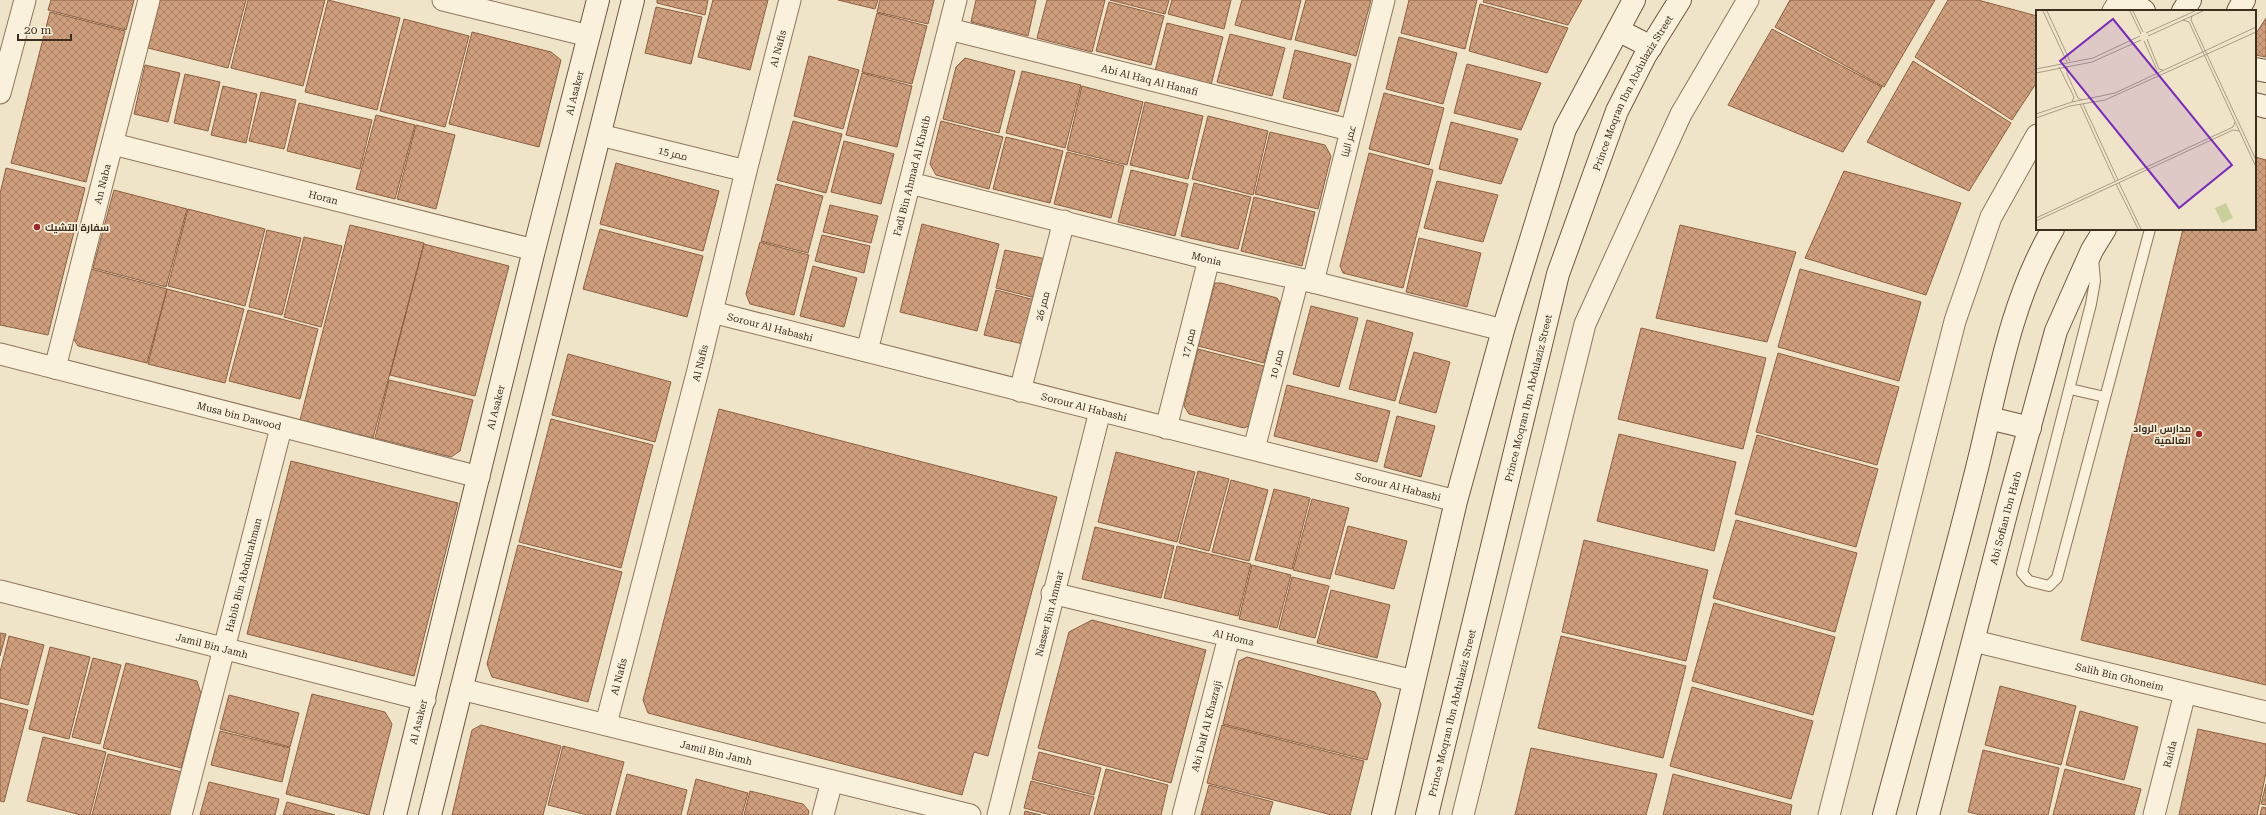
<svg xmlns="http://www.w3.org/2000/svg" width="2266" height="815" font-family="'Roboto Serif',Cairo,serif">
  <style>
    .building { fill: url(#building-cross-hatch); stroke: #8d5f41 }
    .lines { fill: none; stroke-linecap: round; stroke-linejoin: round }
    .lane-casing { stroke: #8d765c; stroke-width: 12 }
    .street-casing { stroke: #8d765c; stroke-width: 23 }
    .secondary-casing { stroke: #6f573f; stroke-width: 24 }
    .lane { stroke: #faf1dc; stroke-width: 10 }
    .street { stroke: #faf1dc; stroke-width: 21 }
    .secondary { stroke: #faf1dc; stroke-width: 22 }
    .poi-dot { fill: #9e2a2b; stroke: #f7eed8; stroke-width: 1.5 }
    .labels { text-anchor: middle; stroke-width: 3.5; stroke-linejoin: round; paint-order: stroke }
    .street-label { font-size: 10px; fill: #3d2e20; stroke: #f7eed8 }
    .poi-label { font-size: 10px; font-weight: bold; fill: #3d2e20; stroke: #f7eed8; text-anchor: start }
    .inset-road { fill: none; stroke: #a89b85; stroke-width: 1 }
    .view { fill: #7b2cbf; fill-opacity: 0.15; stroke: #7b2cbf; stroke-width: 2 }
    .inset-edge { fill: none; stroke: #3d2e20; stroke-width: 2 }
  </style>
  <defs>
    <pattern id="building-cross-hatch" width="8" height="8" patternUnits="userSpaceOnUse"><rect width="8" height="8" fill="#cf9f7d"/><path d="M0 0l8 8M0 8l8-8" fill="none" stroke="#a98266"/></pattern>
  </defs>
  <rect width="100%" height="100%" fill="#f0e4c8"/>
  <!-- building -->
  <path class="building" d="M51,0H134L126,30L48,10Z
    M160,0H246L228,68L148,48Z
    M248,0H325L303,86L231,68Z
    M328,0L400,18L377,110L305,92Z
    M657,0H708L705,15L657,3Z
    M713,0H768L750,70L698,57Z
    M838,0H878L875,9Z
    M880,0H934L928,24L877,12Z
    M976,0H1036L1028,36L971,22Z
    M1047,0H1105L1092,52L1037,38Z
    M1110,0H1169L1165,14Z
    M1172,0H1231L1224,29L1168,14Z
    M1242,0H1301L1291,40L1235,25Z
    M1306,0H1371L1356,56L1295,40Z
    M1409,0H1477L1465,49L1401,33Z
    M1484,0H1582L1568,25L1483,2Z
    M1790,0H1935L1884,87L1775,27Z
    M1948,0H1978L2037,16V82L2012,120L1915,57Z
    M1109,2L1164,16L1151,65L1096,51Z
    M1480,4L1568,28L1547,73L1469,51Z
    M656,7L702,17L691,64L645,53Z
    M50,12L125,31L86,182L11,163Z
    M877,13L927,26L912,84L862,72Z
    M2266,18V57L2255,55V35Z
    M404,19L469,36L445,127L380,111Z
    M1167,23L1223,37L1211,85L1155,71Z
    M1772,29L1882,87L1843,152L1728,105Z
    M472,32L551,52L561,60L539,147L449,124Z
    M1230,34L1285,48L1272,96L1217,82Z
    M1399,37L1457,53L1443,104L1386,89Z
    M1295,50L1351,64L1338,112L1283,98Z
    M809,56L859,70L843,129L794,116Z
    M965,58L1015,71L999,133L943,119L956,67Z
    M1913,61L2011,123L1969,191L1867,142Z
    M1467,64L1541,83L1521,130L1454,113Z
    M145,65L180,73L168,122L134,114Z
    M1022,71L1081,85L1065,148L1006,133Z
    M862,73L912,86L897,147L846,135Z
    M185,74L220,82L208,131L174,123Z
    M223,86L257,94L246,143L211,135Z
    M1082,86L1143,102L1127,165L1067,150Z
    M261,92L296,100L284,149L249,141Z
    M1384,93L1444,108L1429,165L1369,149Z
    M1145,102L1203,116L1188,179L1130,165Z
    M299,103L372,120L360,169L287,151Z
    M376,115L415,125L395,199L356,189Z
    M1208,116L1268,131L1253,195L1192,179Z
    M793,121L842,134L826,193L777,180Z
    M941,121L1003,137L989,189L936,175L930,164Z
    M1451,122L1518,139L1501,184L1439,169Z
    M416,125L455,135L436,209L397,199Z
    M1270,132L1325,145L1331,156L1318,209L1255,194Z
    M1006,137L1063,151L1050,203L993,189Z
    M844,141L894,154L881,204L831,192Z
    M1067,152L1124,166L1111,218L1054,204Z
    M1369,153L1433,170L1403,288L1343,273L1340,266Z
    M2255,157L2266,160V685L2081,640L2183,229H2255Z
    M616,163L719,191L703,251L600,224Z
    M6,168L85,188L48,335L0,325V194Z
    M1131,170L1188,184L1175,236L1118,222Z
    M1844,171L1961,203L1926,295L1805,258Z
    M1437,181L1498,195L1483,242L1424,228Z
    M1194,183L1251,197L1238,249L1181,236Z
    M776,184L823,196L808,253L761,241Z
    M114,190L187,209L166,287L93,268Z
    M1254,197L1315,212L1302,266L1241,251Z
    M830,205L878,216L871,243L823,232Z
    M188,209L265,229L245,306L168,286Z
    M922,224L999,244L977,331L900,312Z
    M350,225L424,243L373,438L300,420Z
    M1680,225L1796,252L1767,342L1656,318Z
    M600,229L703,256L687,317L583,289Z
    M267,230L301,238L282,315L249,307Z
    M822,235L870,246L864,273L815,261Z
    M304,237L342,246L321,327L284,317Z
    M1419,238L1481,253L1467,307L1406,292Z
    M760,242L809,255L794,315L750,304L746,294Z
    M424,244L509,266L475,396L390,375Z
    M1005,250L1046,259L1036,298L996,288Z
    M813,266L857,278L844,327L800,316Z
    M91,269L167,289L147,363L78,346L73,338Z
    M1800,269L1921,302L1899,381L1778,347Z
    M1215,283H1221L1277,298L1280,303L1264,363L1198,346Z
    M167,289L244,309L225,383L148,364Z
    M996,290L1035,300L1023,344L984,335Z
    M1311,306L1358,318L1339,387L1293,374Z
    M248,310L318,329L300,399L229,381Z
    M1367,320L1413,333L1395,401L1349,389Z
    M1641,328L1766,358L1743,449L1618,419Z
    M1198,349L1264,366L1249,426L1244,428L1189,414L1184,406Z
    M1414,352L1450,362L1436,413L1399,403Z
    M1778,353L1899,387L1877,465L1756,432Z
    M568,354L671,382L655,442L552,415Z
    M389,380L473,400L460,451L451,457L375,438Z
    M1287,385L1390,411L1377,462L1274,436Z
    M719,409L1057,497L988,756L974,752L962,795L648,713L643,700Z
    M1397,416L1435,426L1421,477L1384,467Z
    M551,419L653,445L621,568L519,542Z
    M1619,434L1736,462L1714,551L1597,521Z
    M1757,435L1878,469L1856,547L1735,514Z
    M1116,452L1195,472L1177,542L1098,522Z
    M291,461L458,503L414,676L247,634Z
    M1198,471L1229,479L1209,551L1179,543Z
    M1231,480L1268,490L1249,561L1212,552Z
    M1274,489L1310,498L1292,569L1255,560Z
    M1312,499L1349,508L1330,579L1293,570Z
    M1736,520L1857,553L1835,632L1713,598Z
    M1348,526L1407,541L1394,589L1335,574Z
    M1095,527L1174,546L1161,598L1082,579Z
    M1584,540L1708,570L1686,661L1562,632Z
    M518,545L622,572L588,702L492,677L487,664Z
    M1177,546L1251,564L1238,616L1164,598Z
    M1252,565L1291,575L1277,628L1239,619Z
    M1292,577L1329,586L1315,638L1279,629Z
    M1331,590L1390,605L1377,658L1317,643Z
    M1714,603L1835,637L1813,715L1692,681Z
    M1092,620L1206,650L1171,783L1038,748L1069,632Z
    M0,633L6,634L0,656Z
    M9,636L44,645L28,705L0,698V672Z
    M1561,636L1686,666L1663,758L1538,728Z
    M50,647L90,657L69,739L29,729Z
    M1247,657L1375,692L1381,704L1367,760L1223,724L1239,661Z
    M93,658L121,665L100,744L72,737Z
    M126,663L197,681L201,694L181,768L103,748Z
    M2000,686L2076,706L2061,765L1985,745Z
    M1692,687L1813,721L1791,799L1670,766Z
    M312,694L385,712L392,724L369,815L286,794Z
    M229,695L299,713L290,747L220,729Z
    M0,703L28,710L4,802L0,801Z
    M2080,711L2138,727L2124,780L2066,765Z
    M481,725L561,746L543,815H452L472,730Z
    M1222,725L1364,761L1350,815H1332L1207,783Z
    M2198,729L2266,744V773L2257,815H2179Z
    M220,731L290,748L282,782L211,765Z
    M43,737L106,752L90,815H81L27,801Z
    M563,746L624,762L610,815H587L548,805Z
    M1531,748L1657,774L1646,815H1515Z
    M1983,750L2059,768L2048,815H1981L1968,812Z
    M1039,752L1101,768L1094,795L1032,779Z
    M108,754L182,772L171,815H92Z
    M1106,769L1168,785L1161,815H1094Z
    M2065,769L2141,789L2134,815H2053Z
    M627,774L687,790L681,815H616Z
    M1673,774L1792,805L1790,815H1663Z
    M696,779L748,793L742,815H687Z
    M1031,781L1094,797L1089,815H1051L1024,808Z
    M209,782L279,799L275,815H200Z
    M2266,784V805L2261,804Z
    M1209,785L1273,802L1269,815H1201Z
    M750,791L803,804L809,811L808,815H744Z
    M287,802L335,815H283Z
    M2262,807L2266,808V815H2260Z
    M1025,811L1041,815H1024Z"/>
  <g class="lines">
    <defs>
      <path id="lane" d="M2093,259L2095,281L2091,304L2022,573L2029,581L2049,586L2057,578L2150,229
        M2070,389L2105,397"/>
      <g id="street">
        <path d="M443,0L589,36"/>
        <path d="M2113,11L2120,0"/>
        <path id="s1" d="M949,29L1350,130"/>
        <path d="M0,93L25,0"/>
        <path d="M600,135L746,171"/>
        <path id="s2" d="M113,144L534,250"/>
        <path id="s3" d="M910,183L1209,259L1313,282L1503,330"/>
        <path d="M1313,282L1384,0"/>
        <path id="s4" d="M712,312L1456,501"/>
        <path id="s5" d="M867,351L956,0"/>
        <path id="s6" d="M0,354L479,477"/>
        <path id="s7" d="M55,368L149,0"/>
        <path d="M1020,391L1064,221"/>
        <path d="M1166,428L1209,259"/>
        <path d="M1254,449L1298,279"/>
        <path id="s8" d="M0,591L425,700"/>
        <path id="s9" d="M1052,593L1414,681"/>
        <path id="s10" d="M1974,641L2266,712"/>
        <path id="s11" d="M461,689L970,815"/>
        <path id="s12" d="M606,724L698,370L746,171L790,0"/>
        <path id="s13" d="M181,815L281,428"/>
        <path d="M823,815L832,781"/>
        <path id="s14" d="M998,815L1100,411"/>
        <path id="s15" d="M1183,815L1229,637"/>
        <path d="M1463,815L1585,324L1681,114L1748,0"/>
        <path d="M1829,815L1955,321L1991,217L2037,135"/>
        <path id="s16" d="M2154,815L2185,693"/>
      </g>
      <g id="secondary">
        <path d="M2130,0L2144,11"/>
        <path d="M2183,11L2190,0"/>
        <path d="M2238,11L2244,0"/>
        <path d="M1618,30L1651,47"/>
        <path d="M2255,69L2266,71"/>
        <path d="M2255,104L2266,107"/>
        <path d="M1989,418L2030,428"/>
        <path id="s17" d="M395,815L534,250L598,0"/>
        <path d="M430,815L633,0"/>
        <path d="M1383,815L1456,501L1503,330L1565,129L1634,0"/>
        <path id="s18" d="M1427,815L1558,274L1617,111L1645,56L1680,0"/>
        <path d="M1884,815C1914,703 1946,592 1974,480C1996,395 2008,305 2053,229"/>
        <path id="s19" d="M1928,815L2008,506L2056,331L2092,250L2105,229"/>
      </g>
    </defs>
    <!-- lane casing -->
    <use href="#lane" class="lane-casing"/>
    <!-- street casing -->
    <use href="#street" class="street-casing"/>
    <!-- secondary casing -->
    <use href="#secondary" class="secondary-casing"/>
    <!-- lane -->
    <use href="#lane" class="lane"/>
    <!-- street -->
    <use href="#street" class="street"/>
    <!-- secondary -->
    <use href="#secondary" class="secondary"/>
  </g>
  <!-- markers -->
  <g class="poi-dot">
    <circle cx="37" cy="227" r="4"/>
    <circle cx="2199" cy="434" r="4"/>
  </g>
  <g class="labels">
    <!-- street labels -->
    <g class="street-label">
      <text dy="4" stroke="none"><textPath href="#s12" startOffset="697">Al Nafis</textPath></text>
      <text dy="4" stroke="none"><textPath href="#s1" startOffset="207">Abi Al Haq Al Hanafi</textPath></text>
      <text dy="4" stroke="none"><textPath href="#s17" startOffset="744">Al Asaker</textPath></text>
      <text dy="4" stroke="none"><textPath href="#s18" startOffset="753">Prince Moqran Ibn Abdulaziz Street</textPath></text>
      <text transform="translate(1348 141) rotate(-76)" y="4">عمر البنا</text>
      <text transform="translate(673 153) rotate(14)" y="4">ممر 15</text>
      <text dy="4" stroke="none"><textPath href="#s5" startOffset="181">Fadl Bin Ahmad Al Khatib</textPath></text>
      <text dy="4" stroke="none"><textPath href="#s7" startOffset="190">An Naba</textPath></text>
      <text dy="4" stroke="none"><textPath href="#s2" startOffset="217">Horan</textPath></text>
      <text dy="4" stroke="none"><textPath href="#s3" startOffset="306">Monia</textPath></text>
      <text transform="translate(1042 306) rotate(-75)" y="4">ممر 26</text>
      <text dy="4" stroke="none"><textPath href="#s4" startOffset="60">Sorour Al Habashi</textPath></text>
      <text transform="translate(1188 343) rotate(-76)" y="4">ممر 17</text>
      <text dy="4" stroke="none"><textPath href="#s12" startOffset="373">Al Nafis</textPath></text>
      <text transform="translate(1276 364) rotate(-75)" y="4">ممر 10</text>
      <text dy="4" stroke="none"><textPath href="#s18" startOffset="429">Prince Moqran Ibn Abdulaziz Street</textPath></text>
      <text dy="4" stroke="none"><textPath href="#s17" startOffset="420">Al Asaker</textPath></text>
      <text dy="4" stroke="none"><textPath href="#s4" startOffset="384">Sorour Al Habashi</textPath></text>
      <text dy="4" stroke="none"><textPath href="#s6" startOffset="247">Musa bin Dawood</textPath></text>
      <text dy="4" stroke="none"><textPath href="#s4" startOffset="708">Sorour Al Habashi</textPath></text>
      <text dy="4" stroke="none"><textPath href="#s19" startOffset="307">Abi Sofian Ibn Harb</textPath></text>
      <text dy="4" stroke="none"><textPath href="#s13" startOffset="248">Habib Bin Abdulrahman</textPath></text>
      <text dy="4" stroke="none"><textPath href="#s14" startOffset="208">Nasser Bin Ammar</textPath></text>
      <text dy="4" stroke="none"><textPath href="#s9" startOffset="187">Al Homa</textPath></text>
      <text dy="4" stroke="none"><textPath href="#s8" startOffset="219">Jamil Bin Jamh</textPath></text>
      <text dy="4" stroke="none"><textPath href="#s12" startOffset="49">Al Nafis</textPath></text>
      <text dy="4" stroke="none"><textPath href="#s10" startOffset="150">Salih Bin Ghoneim</textPath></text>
      <text dy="4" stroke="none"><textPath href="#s18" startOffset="105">Prince Moqran Ibn Abdulaziz Street</textPath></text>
      <text dy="4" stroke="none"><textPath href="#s17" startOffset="96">Al Asaker</textPath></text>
      <text dy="4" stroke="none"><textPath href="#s15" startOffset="92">Abi Dalf Al Khazraji</textPath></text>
      <text dy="4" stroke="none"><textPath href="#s11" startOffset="263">Jamil Bin Jamh</textPath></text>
      <text dy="4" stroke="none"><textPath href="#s16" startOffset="63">Raida</textPath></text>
    </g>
    <!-- poi labels -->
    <g class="poi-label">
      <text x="45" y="231">سفارة التشيك</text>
      <text x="2191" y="432" text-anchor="end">مدارس الرواد<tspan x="2191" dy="12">العالمية</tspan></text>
    </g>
  </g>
  <!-- overview -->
  <g transform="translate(2036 10)">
    <rect width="220" height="220" fill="#f0e4c8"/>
    <path d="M190,193L197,208L186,213L179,198Z" fill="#c9cf9b"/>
    <path class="inset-road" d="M7,1L31,52M11,1L34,51M94,1L105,24M97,1L107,22M156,6L155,10L220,150M147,10L153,12L220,157M110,23L159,1M112,26L167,1M111,29L123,59L127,60M108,31L121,60L120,63M31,56V64L42,88L46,90M23,57L38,87L36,92M0,59L57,48L104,26M0,63L56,52L105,30M44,94L79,171M47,94L82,170M0,104L36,92L79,83L220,17M0,108L34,96L69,90L220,22M83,173L105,219M80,174L102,219M0,208L197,117L199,112M0,211L197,120L203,121"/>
    <path class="view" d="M77,9L196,155L143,198L24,51Z"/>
    <rect width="220" height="220" class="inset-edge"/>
  </g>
  <!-- scale -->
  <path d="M18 34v6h53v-6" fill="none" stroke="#3d2e20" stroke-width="2"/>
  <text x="24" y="34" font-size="12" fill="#3d2e20" stroke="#f7eed8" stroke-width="3" paint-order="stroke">20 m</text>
</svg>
